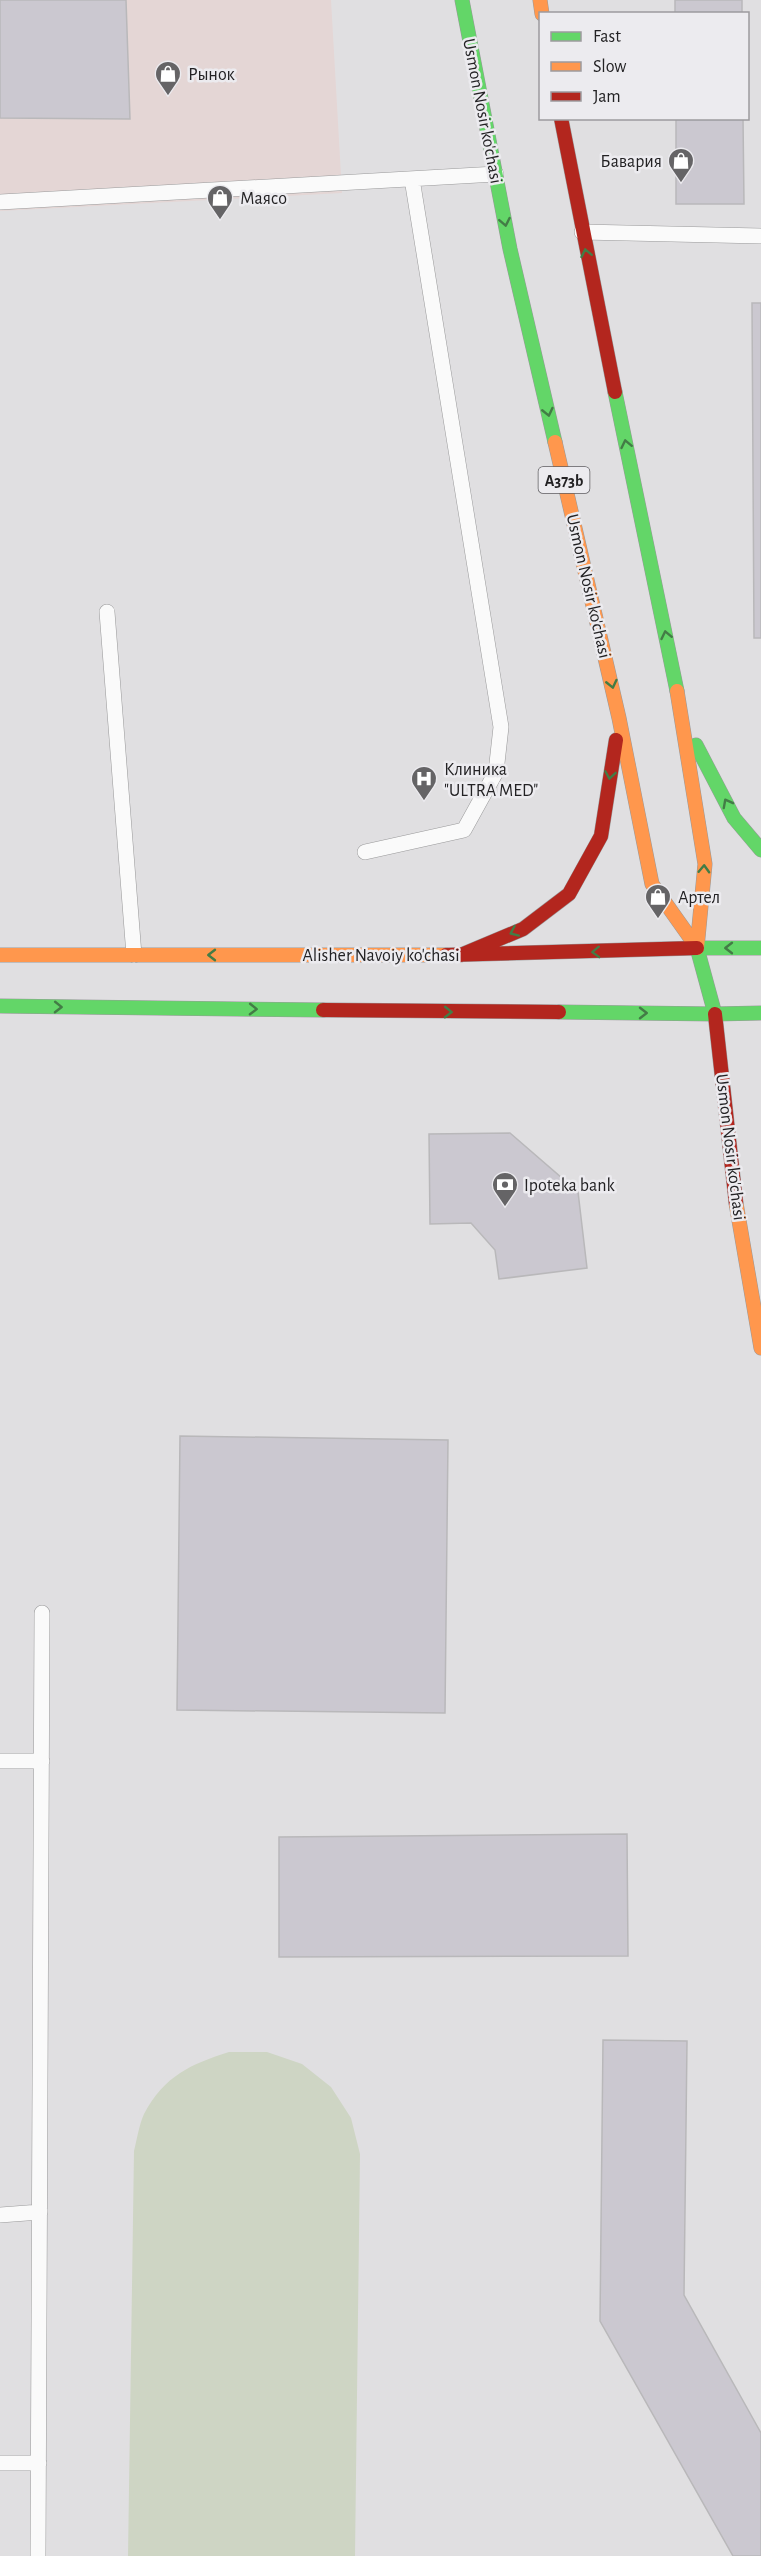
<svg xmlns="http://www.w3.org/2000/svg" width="761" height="2556" font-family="'Alegreya Sans',sans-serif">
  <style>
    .commercial { fill: #e4d6d5 }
    .green { fill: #ced5c4 }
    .building { fill: #cbc8d0; stroke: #b9b8ba; stroke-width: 1.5 }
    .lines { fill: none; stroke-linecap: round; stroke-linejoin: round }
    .lane-casing { stroke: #99999a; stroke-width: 16 }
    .fast-casing { stroke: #99999a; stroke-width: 15 }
    .slow-casing { stroke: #99999a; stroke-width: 15 }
    .jam-casing { stroke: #99999a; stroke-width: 15 }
    .lane { stroke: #fafafa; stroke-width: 15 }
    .fast { stroke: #63d668; stroke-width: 14 }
    .slow { stroke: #ff974d; stroke-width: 14 }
    .jam { stroke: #b3261e; stroke-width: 14 }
    .oneway { stroke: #437c46 }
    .labels { text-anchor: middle; stroke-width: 5; stroke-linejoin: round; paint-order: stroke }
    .shield { fill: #ecebef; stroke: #5f5e61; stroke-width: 1.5 }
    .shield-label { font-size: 16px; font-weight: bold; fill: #232224 }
    .poi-label { font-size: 18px; fill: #232224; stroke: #ecebef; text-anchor: start }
    .street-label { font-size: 18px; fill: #232224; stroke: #ecebef }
  </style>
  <rect width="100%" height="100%" fill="#e0dfe1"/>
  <!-- commercial -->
  <path class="commercial" d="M0,0H331L342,193L0,211Z"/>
  <!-- green -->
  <path class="green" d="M229,2052H267L302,2064L331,2087L351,2118L360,2154L355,2556H128L134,2151C137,2139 139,2125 144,2114C164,2076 191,2064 229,2052Z"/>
  <!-- building -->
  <path class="building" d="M0,0H126L130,119L0,118Z
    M675,0H742V14H675Z
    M676,118H743L744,204H676Z
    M752,303H761V638H754Z
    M510,1133L578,1192L587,1268L499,1279L495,1250L471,1223L430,1224L429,1134Z
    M180,1436L448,1440L445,1713L177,1710Z
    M627,1834L628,1956L279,1957V1837Z
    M603,2040L687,2041L684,2295L761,2433V2556H733L600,2321Z"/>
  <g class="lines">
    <defs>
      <path id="lane" d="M0,202L496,174
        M582,232L761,236
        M107,612L134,955
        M365,852L464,830L496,772L501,727L412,179
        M0,1761H42
        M0,2215L40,2212
        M0,2463H39
        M38,2556L42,1613"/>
      <path id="fast" d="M462,0L510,249L555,442
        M615,392L677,691
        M696,745L734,818L761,850
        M691,939L697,948L715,1014L761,1013
        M697,948H761
        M0,1006L323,1010
        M559,1012L715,1014"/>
      <path id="slow" d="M540,0L542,14
        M555,442L619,718L652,884L691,939
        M677,691L705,864L697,948
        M0,955H446
        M736,1203L761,1348"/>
      <path id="jam" d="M561,118L615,392
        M446,955L697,948
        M461,955L523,929L569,894L601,836L616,740
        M323,1010L559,1012
        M715,1014L736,1203"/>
    </defs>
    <!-- lane casing -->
    <use href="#lane" class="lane-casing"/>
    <!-- fast casing -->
    <use href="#fast" class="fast-casing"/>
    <!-- slow casing -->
    <use href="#slow" class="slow-casing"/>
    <!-- jam casing -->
    <use href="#jam" class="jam-casing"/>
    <!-- lane -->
    <use href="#lane" class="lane"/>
    <!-- fast -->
    <use href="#fast" class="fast"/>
    <!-- slow -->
    <use href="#slow" class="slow"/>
    <!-- jam -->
    <use href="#jam" class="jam"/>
  </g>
  <!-- one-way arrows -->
  <defs><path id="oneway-chevron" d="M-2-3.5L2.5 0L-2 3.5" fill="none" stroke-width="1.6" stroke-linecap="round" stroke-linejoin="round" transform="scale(1.5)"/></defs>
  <g class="oneway">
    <use href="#oneway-chevron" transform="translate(505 222) rotate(79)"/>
    <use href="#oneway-chevron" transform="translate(586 253) rotate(-102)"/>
    <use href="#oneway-chevron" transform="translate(548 412) rotate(77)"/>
    <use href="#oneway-chevron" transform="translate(626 444) rotate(-102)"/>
    <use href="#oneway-chevron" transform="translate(666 635) rotate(-102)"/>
    <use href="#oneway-chevron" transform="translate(612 684) rotate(77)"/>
    <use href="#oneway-chevron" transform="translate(610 775) rotate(99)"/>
    <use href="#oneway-chevron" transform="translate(727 803) rotate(-118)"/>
    <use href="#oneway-chevron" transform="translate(704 869) rotate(-88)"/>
    <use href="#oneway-chevron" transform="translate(514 932) rotate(156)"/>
    <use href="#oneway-chevron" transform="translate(729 948) rotate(180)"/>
    <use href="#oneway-chevron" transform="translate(596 952) rotate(178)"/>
    <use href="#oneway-chevron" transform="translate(212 955) rotate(180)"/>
    <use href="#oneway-chevron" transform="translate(58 1007) rotate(1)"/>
    <use href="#oneway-chevron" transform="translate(253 1009) rotate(1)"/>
    <use href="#oneway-chevron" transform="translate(448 1012) rotate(1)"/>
    <use href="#oneway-chevron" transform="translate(643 1013)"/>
  </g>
  <!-- icons -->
  <defs>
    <symbol id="shop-pin" viewBox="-11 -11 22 30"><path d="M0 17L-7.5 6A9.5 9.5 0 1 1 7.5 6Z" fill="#656466" stroke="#ecebef"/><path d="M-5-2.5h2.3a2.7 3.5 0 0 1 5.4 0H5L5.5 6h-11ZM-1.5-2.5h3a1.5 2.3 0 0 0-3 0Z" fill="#fff"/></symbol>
    <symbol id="hospital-pin" viewBox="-11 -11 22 30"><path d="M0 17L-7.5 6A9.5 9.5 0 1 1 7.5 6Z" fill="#656466" stroke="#ecebef"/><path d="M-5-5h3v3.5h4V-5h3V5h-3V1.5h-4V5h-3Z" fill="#fff"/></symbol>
    <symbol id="bank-pin" viewBox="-11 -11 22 30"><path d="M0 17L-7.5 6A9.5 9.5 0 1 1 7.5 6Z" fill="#656466" stroke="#ecebef"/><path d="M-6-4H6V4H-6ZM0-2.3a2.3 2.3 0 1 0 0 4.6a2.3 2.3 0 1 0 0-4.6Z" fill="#fff"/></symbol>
  </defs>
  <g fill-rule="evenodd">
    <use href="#shop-pin" x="153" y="59" width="30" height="40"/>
    <use href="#shop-pin" x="666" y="146" width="30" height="40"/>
    <use href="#shop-pin" x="205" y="183" width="30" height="40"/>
    <use href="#hospital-pin" x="409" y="764" width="30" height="40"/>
    <use href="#shop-pin" x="643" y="882" width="30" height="40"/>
    <use href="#bank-pin" x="490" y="1170" width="30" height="40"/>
  </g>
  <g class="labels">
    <!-- shield labels -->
    <rect class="shield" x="538.5" y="467" width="51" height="26" rx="4.5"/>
    <g class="shield-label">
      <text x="564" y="486">A373b</text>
    </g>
    <!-- poi labels -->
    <g class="poi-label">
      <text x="188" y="80">Рынок</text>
      <text x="662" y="167" text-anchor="end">Бавария</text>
      <text x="240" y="204">Маясо</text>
      <text x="444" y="775">Клиника<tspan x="444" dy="21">"ULTRA MED"</tspan></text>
      <text x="678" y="903">Артел</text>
      <text x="524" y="1191">Ipoteka bank</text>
    </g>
    <!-- street labels -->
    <g class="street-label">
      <text transform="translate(483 111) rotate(79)" y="6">Usmon Nosir ko'chasi</text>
      <text transform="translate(589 586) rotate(77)" y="6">Usmon Nosir ko'chasi</text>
      <text x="381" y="961">Alisher Navoiy ko'chasi</text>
      <text transform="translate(731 1147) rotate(83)" y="6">Usmon Nosir ko'chasi</text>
    </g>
  </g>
  <!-- legend -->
  <rect x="539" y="12" width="210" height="108" fill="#ecebef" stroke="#9c9b9e" stroke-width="1.5"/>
  <rect x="551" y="32" width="30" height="9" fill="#63d668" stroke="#9c9b9e" stroke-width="1.5"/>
  <text x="593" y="42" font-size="18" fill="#232224">Fast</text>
  <rect x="551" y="62" width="30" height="9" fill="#ff974d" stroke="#9c9b9e" stroke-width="1.5"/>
  <text x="593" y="72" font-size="18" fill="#232224">Slow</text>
  <rect x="551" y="92" width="30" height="9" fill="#b3261e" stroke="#9c9b9e" stroke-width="1.5"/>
  <text x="593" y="102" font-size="18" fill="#232224">Jam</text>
</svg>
